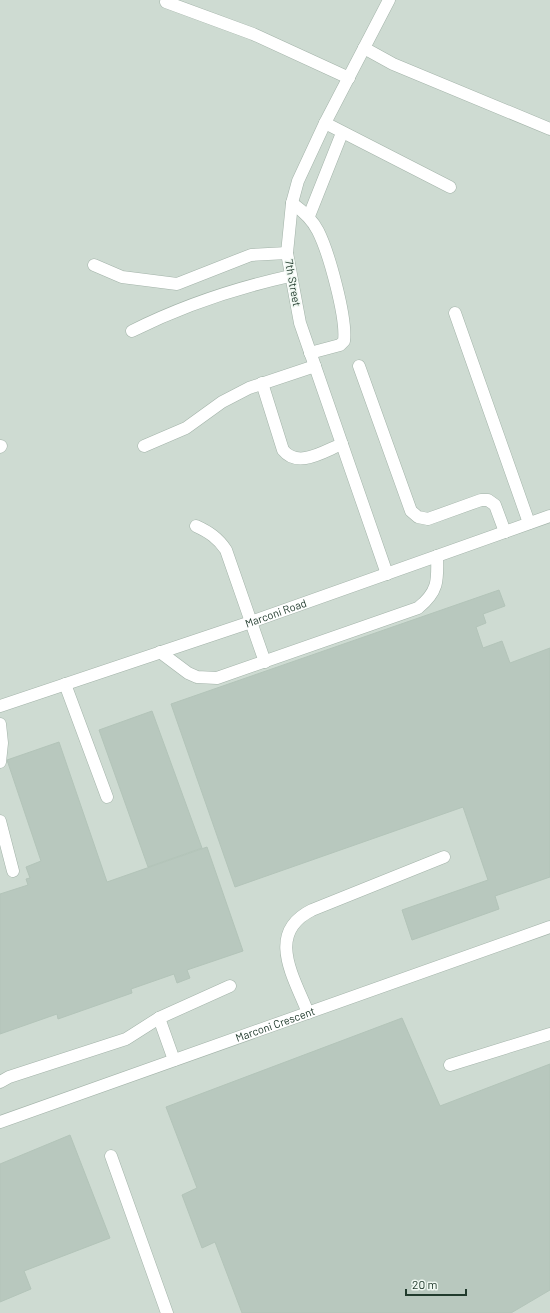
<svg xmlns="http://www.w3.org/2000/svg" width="550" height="1313" font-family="Barlow,sans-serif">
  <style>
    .built { fill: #cedbd2 }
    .building { fill: #b8c8be; stroke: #b3c4b9 }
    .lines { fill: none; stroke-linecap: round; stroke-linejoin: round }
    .minor-casing { stroke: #a3b3a9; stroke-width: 13 }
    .minor { stroke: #fff; stroke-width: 12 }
    .labels { text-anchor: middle; stroke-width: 3; stroke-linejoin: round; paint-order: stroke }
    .street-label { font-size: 11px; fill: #213b2d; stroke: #f0f8f2 }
  </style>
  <rect width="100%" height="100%" fill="#e0ebe3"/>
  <!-- built -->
  <path class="built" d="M0,0H550V1313H0Z"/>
  <!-- building -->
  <path class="building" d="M499,590L505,606L483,614L486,623L476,627L483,648L502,641L510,663L550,648V877L495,896L499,909L412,940L402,910L488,880L463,807L235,887L171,704Z
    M152,711L202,848L148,867L99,730Z
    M59,742L107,882L207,847L243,951L187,970L190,978L177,983L174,974L131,989L132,993L58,1019L57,1014L0,1034V894L28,885L26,879L30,878L26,867L41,861L7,760Z
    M402,1018L440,1106L550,1064V1290L511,1313H242L215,1242L202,1248L182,1195L197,1188L166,1107Z
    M70,1135L110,1238L24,1271L31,1289L0,1302V1164Z"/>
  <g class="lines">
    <defs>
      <g id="minor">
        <path d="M166,2L253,34L349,78"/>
        <path d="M364,48L393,64L550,129"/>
        <path d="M325,123L450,187"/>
        <path d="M292,203C303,211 312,219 318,231C329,253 347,318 344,341L340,345L310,353"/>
        <path d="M309,216L342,133"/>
        <path d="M94,265L122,277L177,284L251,255L287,253"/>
        <path d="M455,313L529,523"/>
        <path d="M132,331C182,306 236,288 290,276"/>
        <path d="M359,366L411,511L418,517L428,519L481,500H488L495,505L505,532"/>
        <path d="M262,383L283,450C298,469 324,451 342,444"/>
        <path d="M144,446L186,428L222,402L249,388L315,366"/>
        <path d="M0,447L1,446"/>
        <path d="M196,526C209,532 218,538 226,550L265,662"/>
        <path d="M387,574L300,323L287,253L292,203L298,181L325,123L389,0"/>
        <path d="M160,652L188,673L197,677L217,678L418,608C438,592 438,581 437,556"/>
        <path d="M65,684L107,797"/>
        <path id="s1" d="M0,706L251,622L550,516"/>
        <path d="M0,724L2,743L0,762"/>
        <path d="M0,821L13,871"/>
        <path d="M308,1013C294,977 265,933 312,910L444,857"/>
        <path d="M159,1018L174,1060"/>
        <path d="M450,1065L550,1034"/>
        <path d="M0,1082L9,1077L126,1039L159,1018L230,986"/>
        <path id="s2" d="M0,1122L550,927"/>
        <path d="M111,1156L167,1313"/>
      </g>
    </defs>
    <!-- minor casing -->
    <use href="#minor" class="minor-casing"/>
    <!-- minor -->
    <use href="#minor" class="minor"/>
  </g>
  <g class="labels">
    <!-- street labels -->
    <g class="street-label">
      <text transform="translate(293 283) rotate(80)" y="4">7th Street</text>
      <text dy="4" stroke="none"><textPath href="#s1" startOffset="291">Marconi Road</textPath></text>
      <text dy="4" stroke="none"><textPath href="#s2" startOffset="292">Marconi Crescent</textPath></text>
    </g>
  </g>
  <!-- scale -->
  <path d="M406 1289v6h60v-6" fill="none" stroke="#213b2d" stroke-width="2"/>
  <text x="412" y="1289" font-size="12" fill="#213b2d" stroke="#f0f8f2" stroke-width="3" paint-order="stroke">20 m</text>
</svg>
